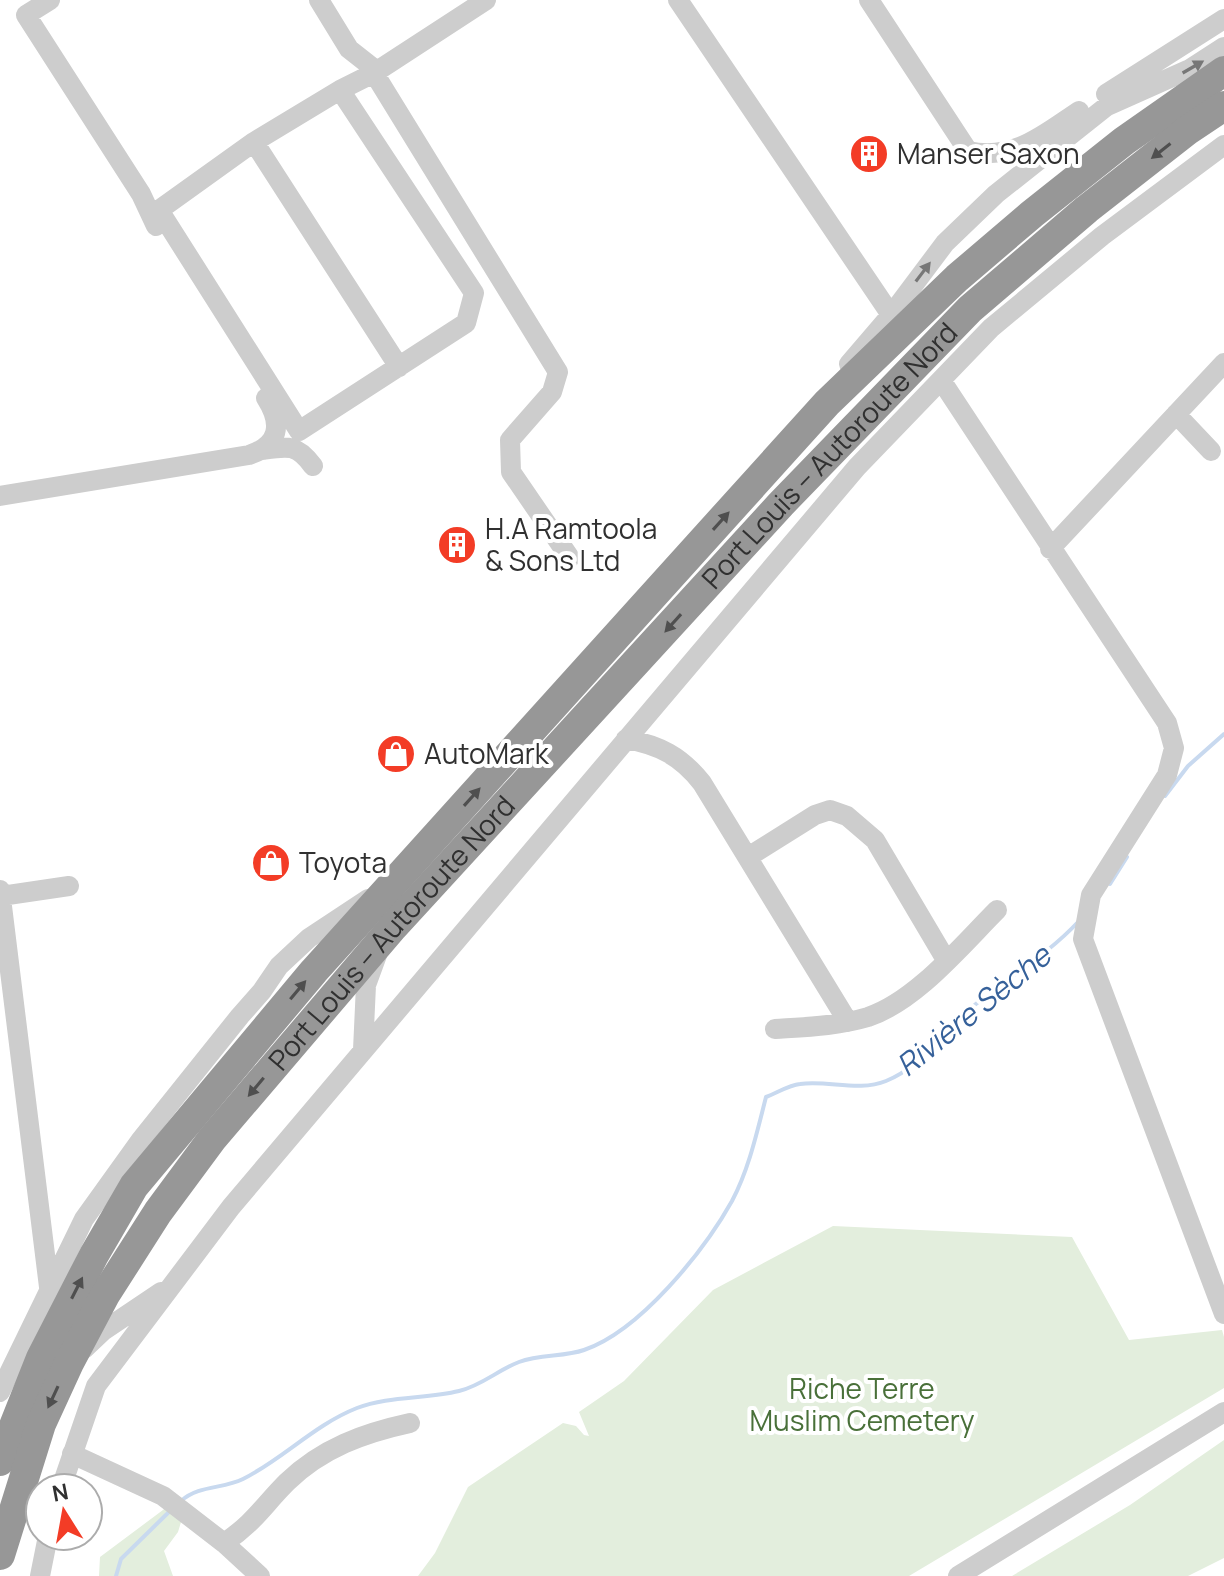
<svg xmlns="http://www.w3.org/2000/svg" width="1224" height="1576" font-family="Manrope,sans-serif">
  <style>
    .green { fill: #e3eedd }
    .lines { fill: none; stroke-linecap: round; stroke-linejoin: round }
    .stream { stroke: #c8d9ef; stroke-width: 4 }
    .minor { stroke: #cdcdcd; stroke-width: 20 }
    .highway { stroke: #979797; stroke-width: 30 }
    .oneway { fill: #777 }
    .oneway2 { fill: #4f4f4f }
    .labels { text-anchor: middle; stroke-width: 8; stroke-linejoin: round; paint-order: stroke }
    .poi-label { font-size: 28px; fill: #303030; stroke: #fff; text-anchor: start }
    .street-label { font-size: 28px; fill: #303030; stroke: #fff }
    .park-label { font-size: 28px; fill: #497039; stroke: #fff }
    .water-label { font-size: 30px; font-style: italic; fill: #36619a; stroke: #fff }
  </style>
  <rect width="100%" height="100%" fill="#fff"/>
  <!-- green -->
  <path class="green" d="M833,1226L1072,1237L1129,1340L1222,1330L1224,1337V1388L909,1576H418L435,1553L468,1487L563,1423L576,1426L584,1435L589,1436L579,1412L624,1381L713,1290Z
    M1224,1440V1558L1188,1576H1012L1130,1505Z
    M175,1501L185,1509L178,1532L164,1551L173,1576H99L100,1557Z"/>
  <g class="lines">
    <!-- stream -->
    <path class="stream" d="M1165,796L1188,766L1224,734
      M1110,884L1127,857
      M181,1501C199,1485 223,1489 243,1479C283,1459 314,1425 357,1408C388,1396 426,1399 459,1391C481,1386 498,1370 519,1362C540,1354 564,1357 584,1350C640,1331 704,1251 732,1201C749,1169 757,1132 766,1097C777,1093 789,1085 800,1084C828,1080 859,1092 886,1081C917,1069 933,1043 955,1022C994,985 1042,961 1079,921
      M116,1576L121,1559L172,1509"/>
    <!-- minor -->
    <path class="minor" d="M50,0L26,15L141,194L156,226
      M319,0L349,49L377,71
      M678,0L891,315
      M869,0L968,151C1014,161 1043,135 1079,111
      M374,73L558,372L552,392L510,440L511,472L570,558
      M340,90L474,293L466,323L299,431L159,210L254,142L340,90L374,73L486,0
      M1106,94L1224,19
      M254,142L399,367
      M849,364L891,315L945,243L996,194L1107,106L1190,69L1224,47
      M941,380L1167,723L1174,748L1167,775L1091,895L1083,939L1224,1314
      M1176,414L1211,451
      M263,450C288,446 297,444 313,466
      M0,496L249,455C279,445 283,425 266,398
      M1050,549L1224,363
      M626,739C659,745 681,756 702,783L848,1022
      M748,857L815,815L830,810L847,816L875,840L946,960
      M0,890L49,1287
      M1,896L69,886
      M775,1029C805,1027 838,1026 868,1017C916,1001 961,946 997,910
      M363,1050L366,985L377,955
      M84,1349L103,1331L161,1292
      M0,1392L84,1219L140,1141L240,1016L262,991L279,966L309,938L368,899
      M72,1454L163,1496L224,1543L260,1576
      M61,1488L96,1386L231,1207L857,467L991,328L1102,236L1224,145
      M224,1543C254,1523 263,1506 287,1482C322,1448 364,1433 410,1423
      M40,1576L48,1536
      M958,1576L1224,1412"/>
    <!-- highway -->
    <g class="highway">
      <path d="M0,1461L41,1358L94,1255L134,1186L314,971L827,403L957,278L1032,214L1124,141L1224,71"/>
      <path id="s1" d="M0,1555L41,1424L69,1363L105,1295L158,1212L212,1139L393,927L781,504L970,309L1087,209L1188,130L1224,106"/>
    </g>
  </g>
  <!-- one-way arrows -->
  <defs><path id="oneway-solid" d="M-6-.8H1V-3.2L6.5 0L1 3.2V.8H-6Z" transform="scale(2)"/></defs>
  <g class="oneway">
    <use href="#oneway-solid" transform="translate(1193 67) rotate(-30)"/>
    <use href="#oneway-solid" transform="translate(923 272) rotate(-53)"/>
  </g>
  <g class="oneway2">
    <use href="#oneway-solid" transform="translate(1161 151) rotate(142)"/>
    <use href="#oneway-solid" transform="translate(721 521) rotate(-48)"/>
    <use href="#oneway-solid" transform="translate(673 623) rotate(132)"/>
    <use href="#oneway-solid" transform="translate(472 797) rotate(-48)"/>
    <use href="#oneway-solid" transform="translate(298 990) rotate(-50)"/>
    <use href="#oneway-solid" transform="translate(256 1087) rotate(130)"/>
    <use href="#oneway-solid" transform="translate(77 1288) rotate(-63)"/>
    <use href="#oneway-solid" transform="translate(53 1397) rotate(115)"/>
  </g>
  <!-- icons -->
  <defs>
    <symbol id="building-disc" viewBox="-11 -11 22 22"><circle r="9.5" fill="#f33c26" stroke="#fff"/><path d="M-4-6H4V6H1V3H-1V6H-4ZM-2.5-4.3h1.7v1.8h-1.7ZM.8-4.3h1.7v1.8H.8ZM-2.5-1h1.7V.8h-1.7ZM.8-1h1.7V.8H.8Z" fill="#fff"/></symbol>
    <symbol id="shop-disc" viewBox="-11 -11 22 22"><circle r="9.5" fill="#f33c26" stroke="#fff"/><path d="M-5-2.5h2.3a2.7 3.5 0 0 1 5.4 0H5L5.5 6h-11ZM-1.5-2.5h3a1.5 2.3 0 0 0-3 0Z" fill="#fff"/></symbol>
  </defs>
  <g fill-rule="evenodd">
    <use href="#building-disc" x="847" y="132" width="44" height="44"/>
    <use href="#building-disc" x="435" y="523" width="44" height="44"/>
    <use href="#shop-disc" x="374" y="732" width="44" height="44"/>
    <use href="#shop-disc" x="249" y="841" width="44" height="44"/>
  </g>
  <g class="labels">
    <!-- poi labels -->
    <g class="poi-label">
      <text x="897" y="164">Manser Saxon</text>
      <text x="485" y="539">H.A Ramtoola<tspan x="485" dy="32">&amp; Sons Ltd</tspan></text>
      <text x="424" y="764">AutoMark</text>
      <text x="299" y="873">Toyota</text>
    </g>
    <!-- street labels -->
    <g class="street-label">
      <text dy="10" stroke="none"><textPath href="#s1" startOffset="1392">Port Louis – Autoroute Nord</textPath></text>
      <text dy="10" stroke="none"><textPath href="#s1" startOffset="744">Port Louis – Autoroute Nord</textPath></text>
    </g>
    <!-- park labels -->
    <g class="park-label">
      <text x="862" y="1399">Riche Terre<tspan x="862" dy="32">Muslim Cemetery</tspan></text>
    </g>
    <!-- water labels -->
    <g class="water-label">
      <text transform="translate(974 1011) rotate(-39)" y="10">Rivière Sèche</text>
    </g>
  </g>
  <!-- north arrow -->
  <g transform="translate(64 1512) rotate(349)"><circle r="38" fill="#ffffff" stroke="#acacac" stroke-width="2"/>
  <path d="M0-6L14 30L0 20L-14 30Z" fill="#f33c26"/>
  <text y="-12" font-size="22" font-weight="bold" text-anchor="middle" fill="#303030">N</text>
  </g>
</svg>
